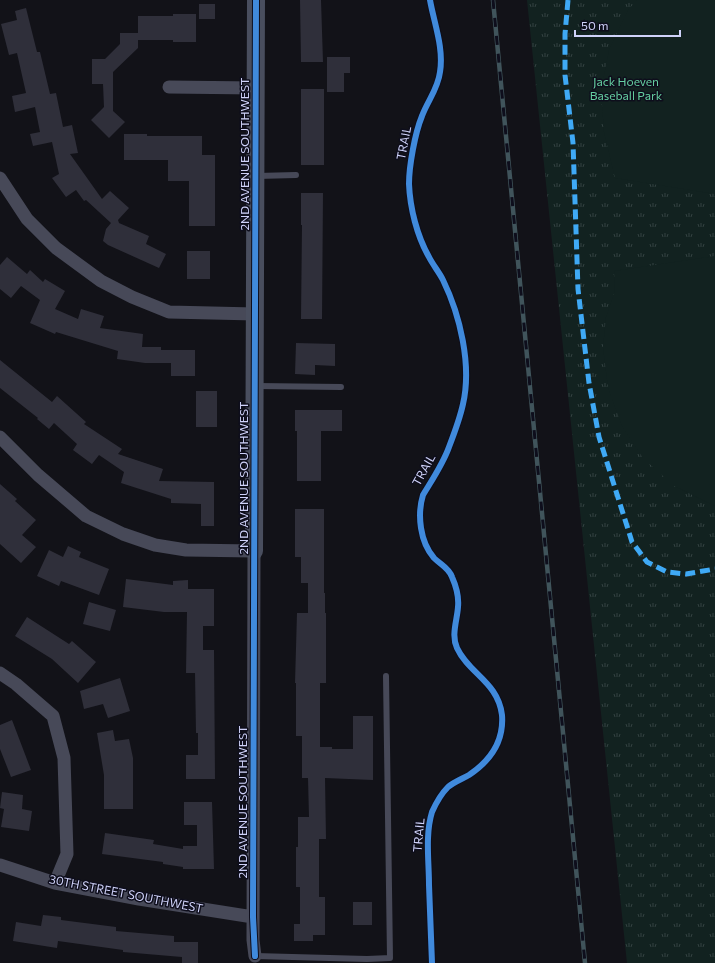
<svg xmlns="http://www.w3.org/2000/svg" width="715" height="963" font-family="Commissioner,sans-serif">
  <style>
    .grass { fill: url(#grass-tufts) }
    .garden { fill: #122220 }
    .building { fill: #2f2f3a }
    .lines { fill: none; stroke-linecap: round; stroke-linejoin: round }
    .lane { stroke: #474958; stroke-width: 6 }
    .street { stroke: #474958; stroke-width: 13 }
    .secondary { stroke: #494e5e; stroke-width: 18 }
    .rail-casing { stroke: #40545b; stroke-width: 4.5 }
    .rail { stroke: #0e0e1c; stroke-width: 3; stroke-dasharray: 9; stroke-linecap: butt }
    .quiet { stroke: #3fa9f5; stroke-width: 5; stroke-dasharray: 10 5; stroke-linecap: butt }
    .cycleway-casing { stroke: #0e0e1c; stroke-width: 8 }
    .cycleway { stroke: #408adc; stroke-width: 6 }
    .labels { text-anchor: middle; stroke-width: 3; stroke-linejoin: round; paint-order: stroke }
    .park-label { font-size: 12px; fill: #65cfa1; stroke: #0e0e1c }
    .street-label { font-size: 12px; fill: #cfd2f9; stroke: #0e0e1c }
  </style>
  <defs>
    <pattern id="grass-tufts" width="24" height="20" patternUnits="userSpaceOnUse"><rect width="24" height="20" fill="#122220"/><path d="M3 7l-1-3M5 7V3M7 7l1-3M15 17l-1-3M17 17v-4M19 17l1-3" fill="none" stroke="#334141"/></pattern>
  </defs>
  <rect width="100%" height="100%" fill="#121218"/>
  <!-- grass -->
  <path class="grass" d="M527,0H715V963H627Z"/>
  <!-- garden -->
  <path class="garden" d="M637,0H715V194L615,178L604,132L601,91L609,50L628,10Z
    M715,256V506L674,486L643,458L622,426L608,388L603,347L606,317L615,291L614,271Z"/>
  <!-- building -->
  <path class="building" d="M300,0H321L323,62H301Z
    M199,4H215V19H199Z
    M26,8L37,52H40L50,94L56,93L63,127L72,125L78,153L70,154L102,199L110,191L129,208L118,220L119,223L149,236L146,244L166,254L159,268L108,245L103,241L106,229L111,223L86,200L84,201L76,190L66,197L52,178L59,174L52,142L33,146L30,134L40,132L35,107L15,112L12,96L26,93L17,53L9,55L1,24L17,20L15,11Z
    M173,14H196V42H173V40H138V48L113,72V111L125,122L109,138L91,120L104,107L103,84H92V59H105L120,44V33H138V16H173Z
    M327,57H350V73H344V92H327Z
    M301,89H324V165H301Z
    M124,134H147V136H202V155H215V226H189V181H168V160H124Z
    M301,193H323L322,319H301L302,225H301Z
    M187,251H210V279H187Z
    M7,257L27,274L30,270L43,282L45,279L65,291L55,309L78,319L81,309L104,316L100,328L143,334L142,347H161V350H195V376H171V363H145L117,359L118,351L56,332L55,334L30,323L40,300L21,286L11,298L0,289V265Z
    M296,343L335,344V366L315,365V375L295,374Z
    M0,360L52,402L57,396L86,422L84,424L122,449L118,454L163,469L159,481L214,482V526H201V504L171,503V499L121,483L124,472L99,455L92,464L73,450L77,444L54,423L49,429L37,419L38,418L0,388Z
    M196,391H217V427H196Z
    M295,410H342V431H321V481H297V431H295Z
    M0,484L17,499L15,501L36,520L22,535L36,547L21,563L0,544Z
    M295,509H324V593H325V613H326V683H320V747H332V749H353V716H373V780L325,778L326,839H319V897H325V935H313V941H294V924H300V887H296V847H298V817H309L308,778H302V736H296V683H295L297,613H308V583H301V557H295Z
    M68,546L81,552L79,557L109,569L99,595L61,581L59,586L37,576L49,550L63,557Z
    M126,579L173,585V581L188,580V589H214V626H203V650H214L215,779H186V755H198V733H196L195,673H186L187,612H164L123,607Z
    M89,602L116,610L110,631L83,624Z
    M27,617L69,644L72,641L96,662L78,683L52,659L15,636Z
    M120,678L130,711L108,718L103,704L84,709L80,691Z
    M12,720L31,770L11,777L0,749V725Z
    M113,730L115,741L129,739L133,758V809H104V775L97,733Z
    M2,792L23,795L22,809L32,811L29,831L1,827L4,809L0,808Z
    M184,802H212L214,869H183V867L163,864V862L102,854L105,833L154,840L153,844L183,849V846H197V825H184Z
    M353,902H372V925H353Z
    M43,915L61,917V920L116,927V931L174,936V942H198V963H182V957L123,952V950L58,941L57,948L13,941L16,922L41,926Z"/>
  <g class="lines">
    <!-- lane -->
    <path class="lane" d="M257,176L296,175
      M257,386L341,387
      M255,956L367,959L390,958L386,676"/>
    <!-- street -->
    <path class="street" d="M169,87L256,88
      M0,178L27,219L56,248L101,281L132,297L169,312L255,314
      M0,437L38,475L86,516L123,534L155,545L186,550L254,551L253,940L255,956
      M0,673L16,684L53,716L64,758L67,854L55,883
      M0,865L55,883L139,899L253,917"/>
    <!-- secondary -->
    <path class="secondary" d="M254,551L256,0"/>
    <defs>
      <path id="rail" d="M493,0L585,963"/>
    </defs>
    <!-- rail casing -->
    <use href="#rail" class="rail-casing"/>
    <!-- rail -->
    <use href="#rail" class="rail"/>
    <!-- quiet -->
    <path class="quiet" d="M568,0L565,34V75L573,143L578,289L589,383L599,437L632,542L647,562L667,572L686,574L715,569"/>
    <defs>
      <path id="cycleway" d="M430,0C434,23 444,48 440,72C438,89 428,100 422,116C415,133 409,166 409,184C410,208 417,236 429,257C433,265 439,272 443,280C460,315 472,365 463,404C460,418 454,434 449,447C443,464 432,480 423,495C417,515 420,542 434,558C441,565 449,568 452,577C456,586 459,597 458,607C457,621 451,635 457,648C469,674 498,682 502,715C504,741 490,761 469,775C462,779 454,782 448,787C441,794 436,803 432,812C425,835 429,861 429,885C430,911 431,937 432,963
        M255,956L253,917L256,0"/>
    </defs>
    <!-- cycleway casing -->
    <use href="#cycleway" class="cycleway-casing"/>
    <!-- cycleway -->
    <use href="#cycleway" class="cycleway"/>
  </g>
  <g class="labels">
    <!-- park labels -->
    <g class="park-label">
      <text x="626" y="86">Jack Hoeven<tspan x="626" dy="14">Baseball Park</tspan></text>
    </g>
    <!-- street labels -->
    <g class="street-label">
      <text transform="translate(404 143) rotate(-79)" y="4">TRAIL</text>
      <text transform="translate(245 154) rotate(-90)" y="4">2ND AVENUE SOUTHWEST</text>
      <text transform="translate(424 470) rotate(-61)" y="4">TRAIL</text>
      <text transform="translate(244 478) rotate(-90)" y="4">2ND AVENUE SOUTHWEST</text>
      <text transform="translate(243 802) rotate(-90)" y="4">2ND AVENUE SOUTHWEST</text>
      <text transform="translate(419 835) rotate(-85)" y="4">TRAIL</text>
      <text transform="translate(126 894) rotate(11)" y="4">30TH STREET SOUTHWEST</text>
    </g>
  </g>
  <!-- scale -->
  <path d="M575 30v6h105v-6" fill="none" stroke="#cfd2f9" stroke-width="2"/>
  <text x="581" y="30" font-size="12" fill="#cfd2f9" stroke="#0e0e1c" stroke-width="3" paint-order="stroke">50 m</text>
</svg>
